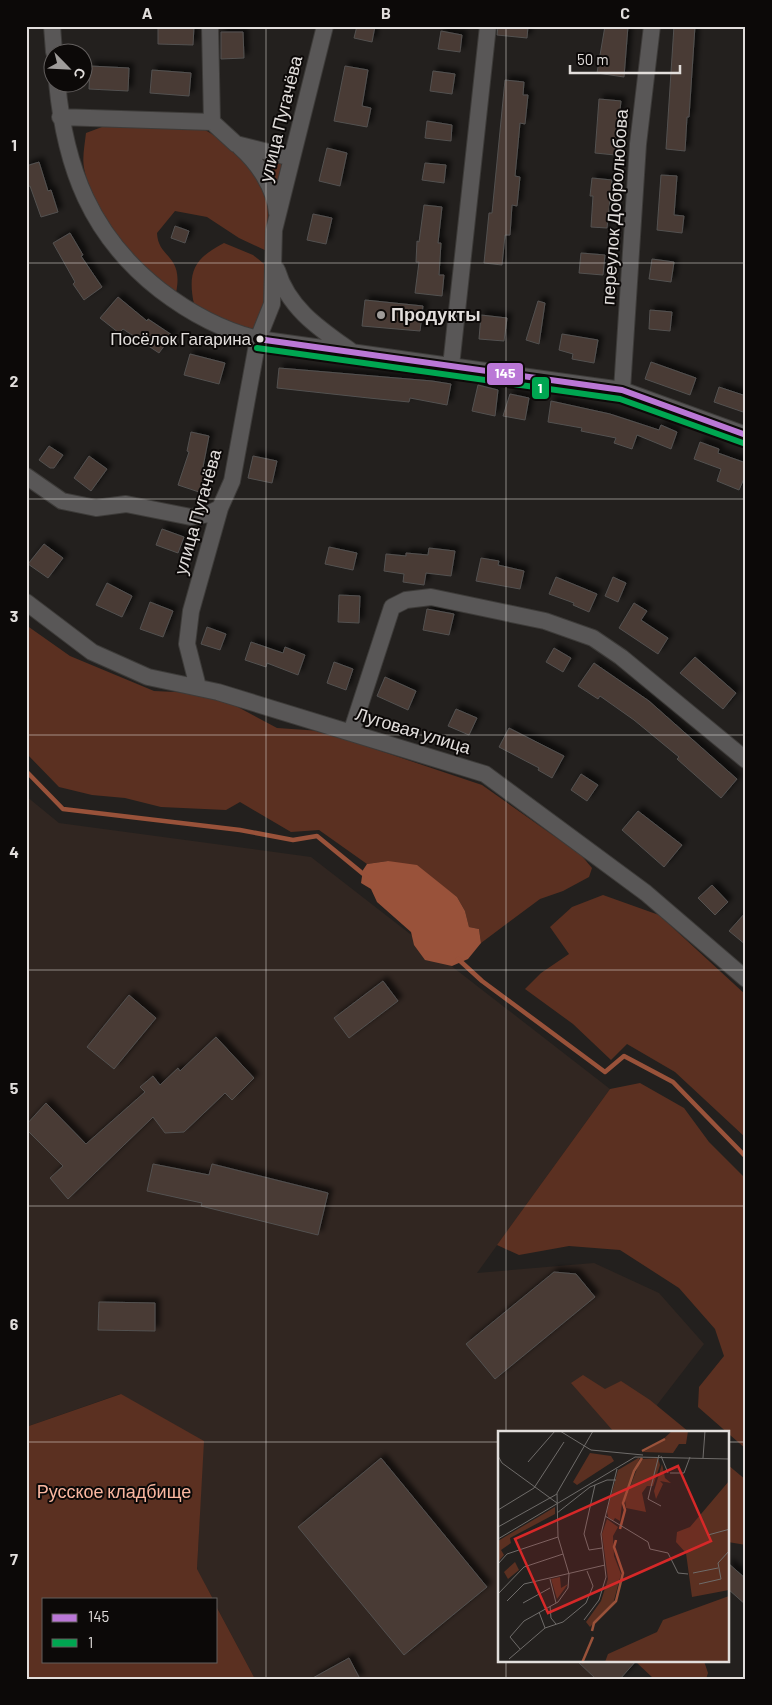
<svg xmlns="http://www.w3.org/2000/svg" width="772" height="1705" font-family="Barlow,sans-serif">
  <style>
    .built { fill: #312621 }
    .green { fill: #5b3021 }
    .water { fill: #99523a }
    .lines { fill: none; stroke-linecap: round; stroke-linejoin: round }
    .stream { stroke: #99523a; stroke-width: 4.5 }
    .building { fill: #483a34; stroke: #535150; filter: url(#shadow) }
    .minor-casing { stroke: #3d3b39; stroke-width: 18 }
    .minor { stroke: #595757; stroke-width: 16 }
    .bus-1-casing { stroke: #0c0908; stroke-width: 10 }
    .bus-2-casing { stroke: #0c0908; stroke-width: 10 }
    .bus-1 { stroke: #ba77d6; stroke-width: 6 }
    .bus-2 { stroke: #00a651; stroke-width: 6 }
    .grid { fill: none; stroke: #e2dedc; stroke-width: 1; stroke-opacity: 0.55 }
    .poi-dot { fill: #9f9c9a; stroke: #0c0908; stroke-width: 2 }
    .bus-dot { fill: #e2dedc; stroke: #0c0908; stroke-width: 2 }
    .labels { text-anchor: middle; stroke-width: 4; stroke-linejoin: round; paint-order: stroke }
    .bus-label { font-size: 17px; fill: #e2dedc; stroke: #0c0908; text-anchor: end }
    .street-label { font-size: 18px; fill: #e2dedc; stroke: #0c0908 }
    .poi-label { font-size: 18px; font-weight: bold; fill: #e2dedc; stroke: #0c0908; text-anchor: start }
    .park-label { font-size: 18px; fill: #fab7a1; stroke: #0c0908 }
    .inset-river { fill: none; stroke: #99523a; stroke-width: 2.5 }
    .inset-road { fill: none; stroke: #6f6c6a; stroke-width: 1 }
    .view { fill: #d62828; fill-opacity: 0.15; stroke: #d62828; stroke-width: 2.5 }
    .inset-edge { fill: none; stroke: #e2dedc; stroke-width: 2.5 }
    .line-badge { stroke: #0c0908; stroke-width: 2 }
    .badge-label { font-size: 14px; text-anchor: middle; font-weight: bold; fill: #fff }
    .neatline { fill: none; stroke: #e2dedc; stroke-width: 2 }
    .grid-label { font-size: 16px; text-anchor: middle; font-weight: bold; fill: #e2dedc }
  </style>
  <defs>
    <filter id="shadow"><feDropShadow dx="4.5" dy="-4.5" stdDeviation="2.5" flood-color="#0009"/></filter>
  </defs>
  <rect width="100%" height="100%" fill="#23201e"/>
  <!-- built -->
  <path class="built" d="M26,796L59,823L311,857L610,1089L477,1273L594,1263L659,1293L704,1344L657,1405L673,1432H500V1661H577L596,1679H255L216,1606V1599H213L197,1570L203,1441L120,1394L26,1427Z"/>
  <!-- green -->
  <path class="green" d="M152,124L202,128L228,144L281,164L285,175L270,203L268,219L269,252L239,238L207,217L175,211L157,233C158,259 184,254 176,293C141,274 91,207 84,168C82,157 85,143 86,133L102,127Z
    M224,243L253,255L268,267L270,291L257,332L208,315L194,304C187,271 195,258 224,243Z
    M26,625L70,656L154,691L197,693L234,705L277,728L321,731L482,785L581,855L592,868L589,877L563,891L540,899L481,943L479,929L469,927L465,911L457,897L441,885L388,861L367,864L319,830L291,832L240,802L226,810L161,807L125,798L92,795L59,787L26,753Z
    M603,895L659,915L746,995V1138L675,1072L627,1044L611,1060L573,1024L525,989L541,973L569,954L550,927L572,907Z
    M640,1083L684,1108L709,1142L746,1179V1449L698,1407L699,1387L724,1356L715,1329L679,1288L620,1250L569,1246L519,1255L497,1245L610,1089Z
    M583,1375L605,1389L621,1381L650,1400L689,1432H614L571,1383Z
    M121,1394L204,1441L197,1569L213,1599H44V1661H216V1606L255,1679H26V1427Z
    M728,1465L746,1480V1545L728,1542Z
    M704,1661L708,1673L706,1679H654L636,1662Z"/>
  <!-- water -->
  <path class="water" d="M388,861L417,865L457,897L465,911L469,927L479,929L481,943L468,959L452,966L425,960L414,945L411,932L377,902L371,889L361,883L363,870L367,864Z"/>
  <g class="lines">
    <!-- stream -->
    <path class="stream" d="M26,771L63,809L240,830L293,840L317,836L367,877
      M458,959L482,981L605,1072L624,1056L673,1082L746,1157"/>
  </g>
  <!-- building -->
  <path class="building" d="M158,26H194L193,45L158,44Z
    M357,26H375L372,42L354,38Z
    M498,26H528L527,38L497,35Z
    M605,26H628L624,77L597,73Z
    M674,26H695L689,117H687L685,151L666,149Z
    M441,31L462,35L460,52L438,49Z
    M221,32H243L244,58L221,59Z
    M90,66L129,68L128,91L89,89Z
    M345,66L368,70L362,106L371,108L367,127L334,121Z
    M152,70L191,73L189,96L150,93Z
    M433,71L455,74L452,94L430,91Z
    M505,80L524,82L523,95H528L525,124L520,123L515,176L520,177L517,206L512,205L510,235H505L502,265L484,263L489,213H492Z
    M599,99L621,101L615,155L595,153Z
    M427,121L452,125L451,141L425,138Z
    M327,148L347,153L340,186L319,181Z
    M39,162L48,191L51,190L58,212L41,217L30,186L26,187V166Z
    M425,163L446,165L444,183L422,180Z
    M661,175L677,176L674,215L684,216L682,233L657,230Z
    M592,178L612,180L607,228L591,227L593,196H590Z
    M424,205L442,207L438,243H441L439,275H444L442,296L415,293L419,262H416L417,241L419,242Z
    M313,214L332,218L326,244L307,240Z
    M175,226L189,231L185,243L171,238Z
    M70,233L83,255L81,256L102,287L84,300L73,284L75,282L53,243Z
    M581,253L605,255L603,275L579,273Z
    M652,259L674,262L671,282L649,279Z
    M118,297L147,321L148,319L172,335L159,353L123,329L119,333L100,318Z
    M365,300L423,306L420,331L362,326Z
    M538,301L545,303L539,344L526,340Z
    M650,310L672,312L670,331L649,329Z
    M481,315L507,318L504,341L479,339Z
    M562,334L598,340L594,363L572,359L573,354L559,350Z
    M190,354L225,363L219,384L184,375Z
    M651,362L696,378L690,395L645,379Z
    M279,368L432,381L451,384L447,405L410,398L409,402L369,398L277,388Z
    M478,385L498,390L495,416L472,411Z
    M719,387L746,396V413L714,402Z
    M510,394L529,398L525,420L503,416Z
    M551,401L610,414L659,430L661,425L677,432L671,449L637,435L632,449L614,443L616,438L581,431L582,428L548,422Z
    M191,432L209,436L202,472L206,473L199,492L178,485L189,452L187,451Z
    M700,442L719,449L718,453L746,463V474L739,490L717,481L721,469L694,459Z
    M49,446L63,455L54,468H50L39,460Z
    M89,456L107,469L91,491L74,478Z
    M253,456L277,461L272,483L248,478Z
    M162,529L184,537L178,553L156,545Z
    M44,544L63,558L48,578L28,564Z
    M329,547L357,553L353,570L325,564Z
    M429,548L455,551L451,576L426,573L424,585L403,582L404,574L384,571L386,554L406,556V553L428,555Z
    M481,558L499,561L498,565L524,571L520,589L476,581Z
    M556,577L597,594L589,612L573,605L574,603L549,594Z
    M613,577L626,583L618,602L605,596Z
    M107,583L132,596L122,617L96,605Z
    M339,595L360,596L359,623L338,622Z
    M150,602L173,611L163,637L140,629Z
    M634,603L647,611L641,620L668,638L658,654L619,628Z
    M427,609L454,614L449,635L423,630Z
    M207,627L226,634L220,650L201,644Z
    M251,642L283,653L285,647L305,655L298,675L267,663L266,667L245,660Z
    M554,648L571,658L563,672L546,662Z
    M695,657L736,693L723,709L680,673Z
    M334,662L353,669L346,690L327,683Z
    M594,663L649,701L737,779L721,798L677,759L679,757L634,720L600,696L598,699L578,686Z
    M385,677L416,691L408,710L377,696Z
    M456,709L477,718L469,735L448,726Z
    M509,728L564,756L552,778L538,770L539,768L499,747Z
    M581,774L598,785L587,801L571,790Z
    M638,811L682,845L664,867L622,830Z
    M712,885L728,902L715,915L698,898Z
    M746,912V945L729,931Z
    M383,981L398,1001L349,1038L334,1018Z
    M129,995L156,1018L114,1069L87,1047Z
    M216,1037L254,1078L232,1100L225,1093L184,1132L165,1133L153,1117L68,1199L50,1178L63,1166L26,1129V1125L46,1103L86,1144L145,1092L140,1087L153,1076L160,1085L178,1068L180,1071Z
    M153,1164L209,1175L212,1164L328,1193L318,1235L201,1206L202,1203L147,1191Z
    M554,1272L576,1274L595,1297L495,1379L466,1344Z
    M99,1302L155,1303V1331L98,1330Z
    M381,1458L487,1587L404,1655L298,1527Z
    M728,1563L746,1579V1605L728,1589Z
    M349,1658L360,1679H311Z
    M577,1661H636L620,1679H596Z"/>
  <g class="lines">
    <defs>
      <path id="minor" d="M52,26L54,52
        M210,26L212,122
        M57,82C65,168 91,236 160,290C190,313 221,330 258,339L622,390L746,435
        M60,117L212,122L236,144L292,158
        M240,147C258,163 275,188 277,213
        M277,270C288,308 320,329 351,351
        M451,366L488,26
        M622,390L638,144L652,26
        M26,476L62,501L96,508L126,504L191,517L208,514L220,508
        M26,602L92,652L148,677L218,692L485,774L646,893L746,979
        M198,687L187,644L191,611L220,508L232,481L258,339L272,304L274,230L325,26
        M351,733L392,607L406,600L431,597L545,621L593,638L621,657L746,760"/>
    </defs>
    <!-- minor casing -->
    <use href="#minor" class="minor-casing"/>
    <!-- minor -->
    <use href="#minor" class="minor"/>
    <defs>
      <path id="bus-1" d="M258,339L622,390L746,435"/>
      <path id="bus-2" d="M257,348L620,399L743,443"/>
    </defs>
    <!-- bus-1 casing -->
    <use href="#bus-1" class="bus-1-casing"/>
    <!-- bus-2 casing -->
    <use href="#bus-2" class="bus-2-casing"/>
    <!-- bus-1 -->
    <use href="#bus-1" class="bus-1"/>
    <!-- bus-2 -->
    <use href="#bus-2" class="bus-2"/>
  </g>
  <!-- grid -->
  <path class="grid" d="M266,26V1679M506,26V1432M26,263H746M26,499H746M26,735H746M26,970H746M26,1206H746M26,1442H500M728,1442H746M506,1661V1679"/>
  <!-- markers -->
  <circle class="poi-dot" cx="381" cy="315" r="5"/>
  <circle class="bus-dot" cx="260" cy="339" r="4.5"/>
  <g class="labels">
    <!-- bus labels -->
    <g class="bus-label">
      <text x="251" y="345">Посёлок Гагарина</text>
    </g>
    <!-- street labels -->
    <g class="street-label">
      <text transform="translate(281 119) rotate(-76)" y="6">улица Пугачёва</text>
      <text transform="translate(615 207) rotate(-86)" y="6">переулок Добролюбова</text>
      <text transform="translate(198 512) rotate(-74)" y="6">улица Пугачёва</text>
      <text transform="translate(413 731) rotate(17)" y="6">Луговая улица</text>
    </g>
    <!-- poi labels -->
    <g class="poi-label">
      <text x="391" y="321">Продукты</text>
    </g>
    <!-- park labels -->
    <g class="park-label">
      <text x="114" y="1498">Русское кладбище</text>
    </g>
  </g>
  <!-- overview -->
  <g transform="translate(498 1431)">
    <rect width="231" height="231" fill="#23201e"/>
    <path d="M174,0H190L188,13H181L175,22L145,21L161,12ZM92,22L113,25L116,30L79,54L75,51ZM142,26L124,72L122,90L117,87L115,90L110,86L109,80L120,39ZM160,27L162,34L155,55H149L144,62L148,81L128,77L127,69L140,35L145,28ZM164,33L167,47L173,52L162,50L165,53L158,68L156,60ZM231,50V159L194,166L188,122L178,111L179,101L192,96ZM57,76V83L12,107L13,112L3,119L6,124L0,131V110ZM109,88L120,96L115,105L116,125L123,143L115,173L92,196L88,191L103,170L110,148L104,103ZM17,131L21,139L10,148L6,141ZM62,146L63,157L70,153L59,168L53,148ZM231,165V231H107L110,223L159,201L165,189Z" fill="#5b3021"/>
    <path class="inset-river" d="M144,20L167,8M122,98L127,79L125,72L136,40L144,27M94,200L96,192L118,170L125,142L116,116L118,109M84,232L95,206"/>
    <path class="inset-road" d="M62,0L93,19L145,24M161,24L150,68L163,75M0,25L4,32L59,72M163,25L170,42M205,27L207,0M30,31L57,0M172,42H186L192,26M97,54L86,103L91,119L104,117M0,79L36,57L66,11M59,82L92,56L109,49H118M107,85L150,111L152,118L170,122L180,142L190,143M0,96L59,63M210,104L232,98M0,108L137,26L232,28M0,133L9,123L60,106M195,142L220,137M52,148L58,172M201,153L223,148L220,132L232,119M0,163L26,136L65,123M9,170L26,153L107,134M25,172L52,157M52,175L53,187L58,193M41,181L47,197M86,189L101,169L108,146L103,103L119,38M22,218L12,206L26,190L60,171L70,157L71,143L60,106L59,62L95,0M11,228L47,197L65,191L88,172L95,155L89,140"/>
    <path class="view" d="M180,35L213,110L50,182L17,108Z"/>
    <rect width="231" height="231" class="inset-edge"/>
  </g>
  <g class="line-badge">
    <rect x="486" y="362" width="38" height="24" rx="5" fill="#ba77d6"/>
    <rect x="531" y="376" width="19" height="24" rx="5" fill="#00a651"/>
  </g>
  <g class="badge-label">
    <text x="505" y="378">145</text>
    <text x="540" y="393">1</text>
  </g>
  <!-- border -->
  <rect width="772" height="1705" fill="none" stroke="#0c0908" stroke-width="55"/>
  <!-- legend -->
  <rect x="42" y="1598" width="175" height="65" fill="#0c0908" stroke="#625e5d"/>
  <rect x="52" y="1614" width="25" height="8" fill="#ba77d6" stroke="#625e5d"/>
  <text x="88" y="1622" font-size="15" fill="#e2dedc">145</text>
  <rect x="52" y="1639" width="25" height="8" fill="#00a651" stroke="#625e5d"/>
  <text x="88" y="1648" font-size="15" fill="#e2dedc">1</text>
  <!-- north arrow -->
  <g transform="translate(68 68) rotate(114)"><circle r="24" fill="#0c0908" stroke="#625e5d"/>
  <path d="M0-4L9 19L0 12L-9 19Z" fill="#9f9c9a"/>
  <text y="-8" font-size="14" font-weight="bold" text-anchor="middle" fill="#e2dedc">С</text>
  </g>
  <!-- scale -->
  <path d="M570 65v8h110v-8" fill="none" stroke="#e2dedc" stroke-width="2.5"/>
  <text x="577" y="65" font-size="15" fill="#e2dedc" stroke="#0c0908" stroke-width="4" paint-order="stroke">50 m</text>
  <rect x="28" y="28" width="716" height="1650" class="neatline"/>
  <g class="grid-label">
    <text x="147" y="19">A</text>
    <text x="386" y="19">B</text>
    <text x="625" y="19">C</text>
    <text x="14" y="151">1</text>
    <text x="14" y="387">2</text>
    <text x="14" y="622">3</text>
    <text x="14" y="858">4</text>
    <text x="14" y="1094">5</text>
    <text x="14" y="1330">6</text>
    <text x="14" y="1565">7</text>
  </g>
</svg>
